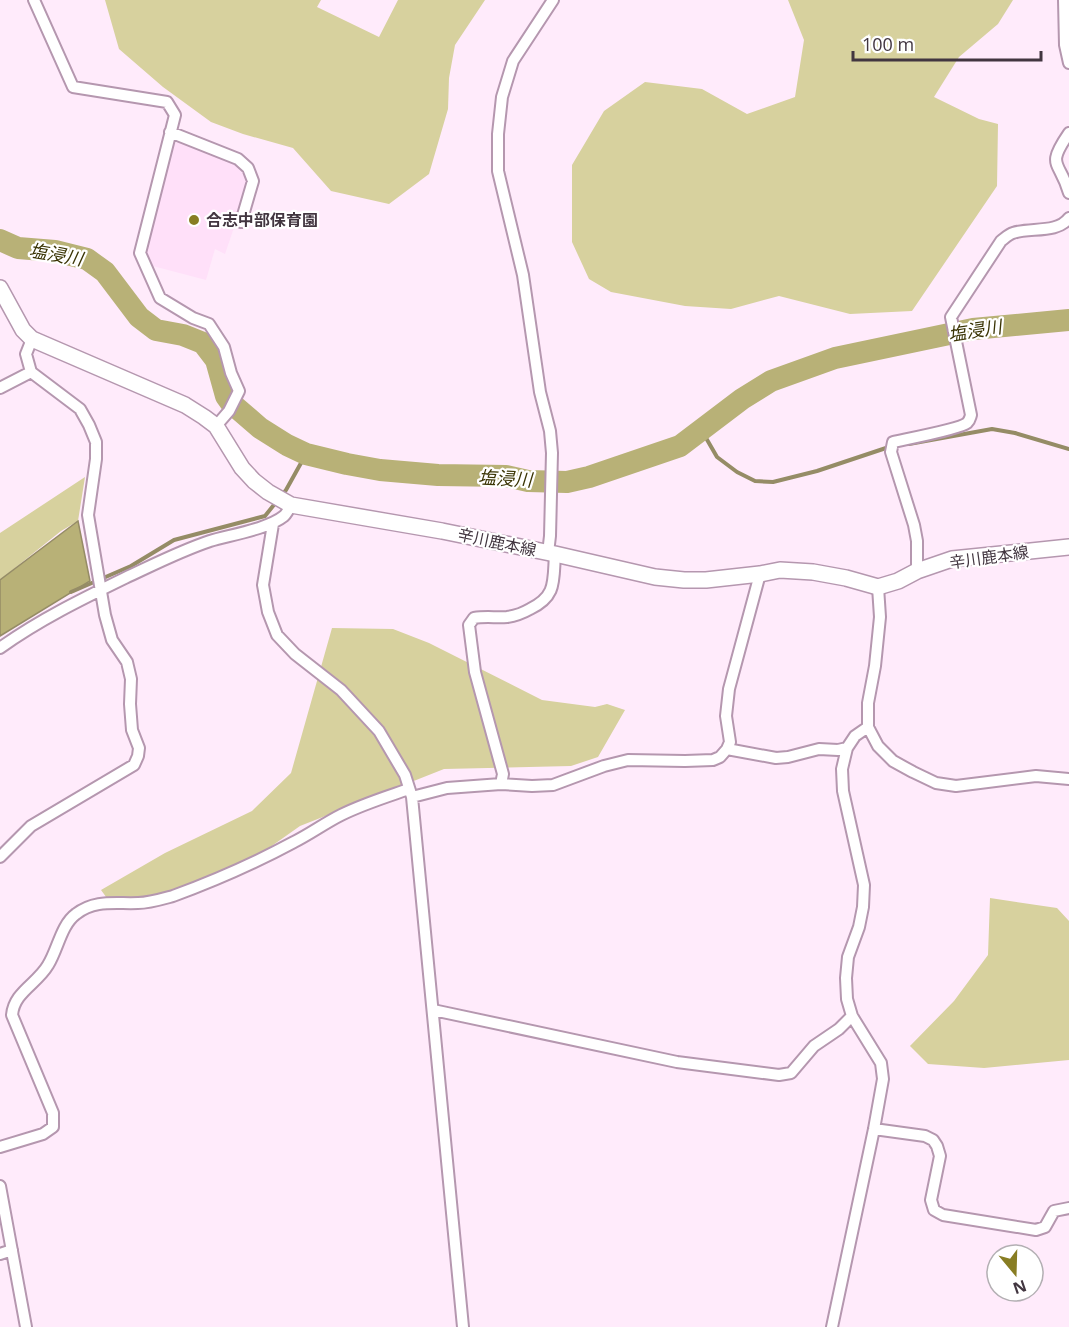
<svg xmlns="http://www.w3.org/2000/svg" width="1069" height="1327" font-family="'Open Sans','Noto Sans JP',sans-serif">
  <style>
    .built { fill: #ffe0f9 }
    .green { fill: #d7d19e }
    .water { fill: #b8b177; stroke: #958c66; stroke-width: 1.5 }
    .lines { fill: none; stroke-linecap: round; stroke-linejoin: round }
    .stream { stroke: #958c66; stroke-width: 4 }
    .river { stroke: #b8b177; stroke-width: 22 }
    .minor-casing { stroke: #b597af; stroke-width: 14 }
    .secondary-casing { stroke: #b597af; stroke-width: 18 }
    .minor { stroke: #fff; stroke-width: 10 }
    .secondary { stroke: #fff; stroke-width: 15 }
    .poi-dot { fill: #887d23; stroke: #fff; stroke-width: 2 }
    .labels { text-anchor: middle; stroke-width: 4.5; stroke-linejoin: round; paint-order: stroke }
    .poi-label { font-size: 16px; font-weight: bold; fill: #423640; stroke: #fff; text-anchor: start }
    .street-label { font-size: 16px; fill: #423640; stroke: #fff }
    .water-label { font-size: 18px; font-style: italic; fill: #3a3404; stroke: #fff }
  </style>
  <rect width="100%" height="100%" fill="#ffebfb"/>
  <!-- built -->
  <path class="built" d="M182,141L232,162L246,176V192L225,254L215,249L206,280L149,265L144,251L172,144Z"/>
  <!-- green -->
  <path class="green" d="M105,0H321L317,7L379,37L398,0H485L455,45L449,78L448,109L429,174L389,204L331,191L293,148L243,134L211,122L163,87L119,49Z
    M788,0H1013L998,24L959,57L934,97L979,119L998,124L997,186L912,311L850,314L779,296L731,309L685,306L611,292L589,279L572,242V165L604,111L645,82L702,89L747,114L795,97L804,40Z
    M85,477L78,521L61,531L0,580V533Z
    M332,628L393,629L429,643L542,700L595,707L607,704L625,710L598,757L571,766L444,769L300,826L252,860L199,883L144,898L112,905L101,890L165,853L252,811L291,773Z
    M990,898L1057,908L1069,921V1060L984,1068L928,1064L910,1046L954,1001L988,955Z"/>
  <!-- water -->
  <path class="water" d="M78,521L90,581L0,636V580Z"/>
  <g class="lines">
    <!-- stream -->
    <path class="stream" d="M702,431L717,457L737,472L755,481L773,482L817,471L889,447
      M909,444L992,429L1015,433L1069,449
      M282,495L286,490L306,454
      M71,592L131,566L174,540L265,516L277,501"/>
    <!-- river -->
    <path class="river" d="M0,240L18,248L55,251L87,259L105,272L139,317L156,330L183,335L203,343L216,360L226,396L231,403L260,428L287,445L306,454L347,464L380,470L438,475L506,476L528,481L567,482L589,477L680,446L742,399L771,381L835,358L973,329L1069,320"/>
    <defs>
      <path id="minor" d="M34,0L73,87L167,102L175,115L140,253L160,298L193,318L209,324L224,347L231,373L239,391L229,411L216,426
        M1064,0L1065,45L1069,63
        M170,132L238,159L248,168L253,181L241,222
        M1069,133C1045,168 1060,160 1069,193
        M0,388L31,372
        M273,524L263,585L268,612L277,635L295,654L341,690L379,731L405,775L412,797L463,1327
        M548,553L550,536L552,453L550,431L540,392L523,275L498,171V134L502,97L513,61L553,0
        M917,571V541L914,525L891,452L893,442C906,439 960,429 967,423C970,420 970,418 971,415L951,317L1001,241C1005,238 1009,234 1013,233C1030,227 1057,234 1069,218
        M760,574L729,689L726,716L730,742L727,749L776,758L788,757L819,749L838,750L847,748
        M878,587L880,617L875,666L868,703V727L878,746L893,761L913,772L936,783L956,786L1036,776L1069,779
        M0,648C39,620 82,599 125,578C153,565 180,551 210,541C230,535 268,529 284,516C287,513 289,509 291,505
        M501,784L503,774L475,672L469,625L474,618C486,616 497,618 507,617C515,616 523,613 530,609C557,596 553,581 555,554
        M412,797L447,788L501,784L532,786L553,785L604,766L628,760L685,761L713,760L720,757L727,749
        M0,857L31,826L134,765L138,756L139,748L132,730L130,704L131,679L127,662L112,640L105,615L88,515L96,459V442L89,425L80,409L31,372L26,354L32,339
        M433,1010L677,1062L779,1075L791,1073L814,1046L839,1029L852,1016
        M874,1129L925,1136L933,1140L937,1146L940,1156L931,1200L934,1210L943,1215L1036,1230L1045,1227L1054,1211L1069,1208
        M0,1147L43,1134L53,1127V1113L12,1015C14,992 37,984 48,965C58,949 61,925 76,914C95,899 116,904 138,903C149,903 162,899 173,896C214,881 255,863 294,842C310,834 325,823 341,815C363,804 386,797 409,789
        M0,1186L26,1327
        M0,1254L12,1250
        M832,1327L874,1129L883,1079L881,1063L852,1016L847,999L846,978L848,957L859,927L863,907L864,885L843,791L842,769L847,748L855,736L868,727"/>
      <path id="secondary" d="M0,288L23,330L32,339L185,405L204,417L216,426L242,468L254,481L268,492L291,505L442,531L555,554L655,577L684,580H706L760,574L780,570L813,572L846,578L878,587L898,581L917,571L952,559L1069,547"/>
    </defs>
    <!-- minor casing -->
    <use href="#minor" class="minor-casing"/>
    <!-- secondary casing -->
    <use href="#secondary" class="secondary-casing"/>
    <!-- minor -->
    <use href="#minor" class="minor"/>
    <!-- secondary -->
    <use href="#secondary" class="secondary"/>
  </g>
  <!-- markers -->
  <circle class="poi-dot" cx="194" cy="220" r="6"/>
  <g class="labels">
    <!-- poi labels -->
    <g class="poi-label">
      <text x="206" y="226">合志中部保育園</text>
    </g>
    <!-- street labels -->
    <g class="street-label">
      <text transform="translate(497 542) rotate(12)" y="6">辛川鹿本線</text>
      <text transform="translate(989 557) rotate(-8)" y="6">辛川鹿本線</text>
    </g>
    <!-- water labels -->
    <g class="water-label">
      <text transform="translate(56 255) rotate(10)" y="6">塩浸川</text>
      <text transform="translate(975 331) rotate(-9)" y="6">塩浸川</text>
      <text transform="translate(505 479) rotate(3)" y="6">塩浸川</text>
    </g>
  </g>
  <!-- north arrow -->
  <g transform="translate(1015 1273) rotate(161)"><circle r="28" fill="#ffffff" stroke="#b3afb3" stroke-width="1.5"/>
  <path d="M0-4.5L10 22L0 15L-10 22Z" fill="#887d23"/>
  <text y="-9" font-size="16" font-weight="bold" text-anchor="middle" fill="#423640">N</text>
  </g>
  <!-- scale -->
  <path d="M853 51v9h188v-9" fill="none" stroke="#423640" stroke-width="3"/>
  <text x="862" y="51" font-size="18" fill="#423640" stroke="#ffffff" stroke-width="4.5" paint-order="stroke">100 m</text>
</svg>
